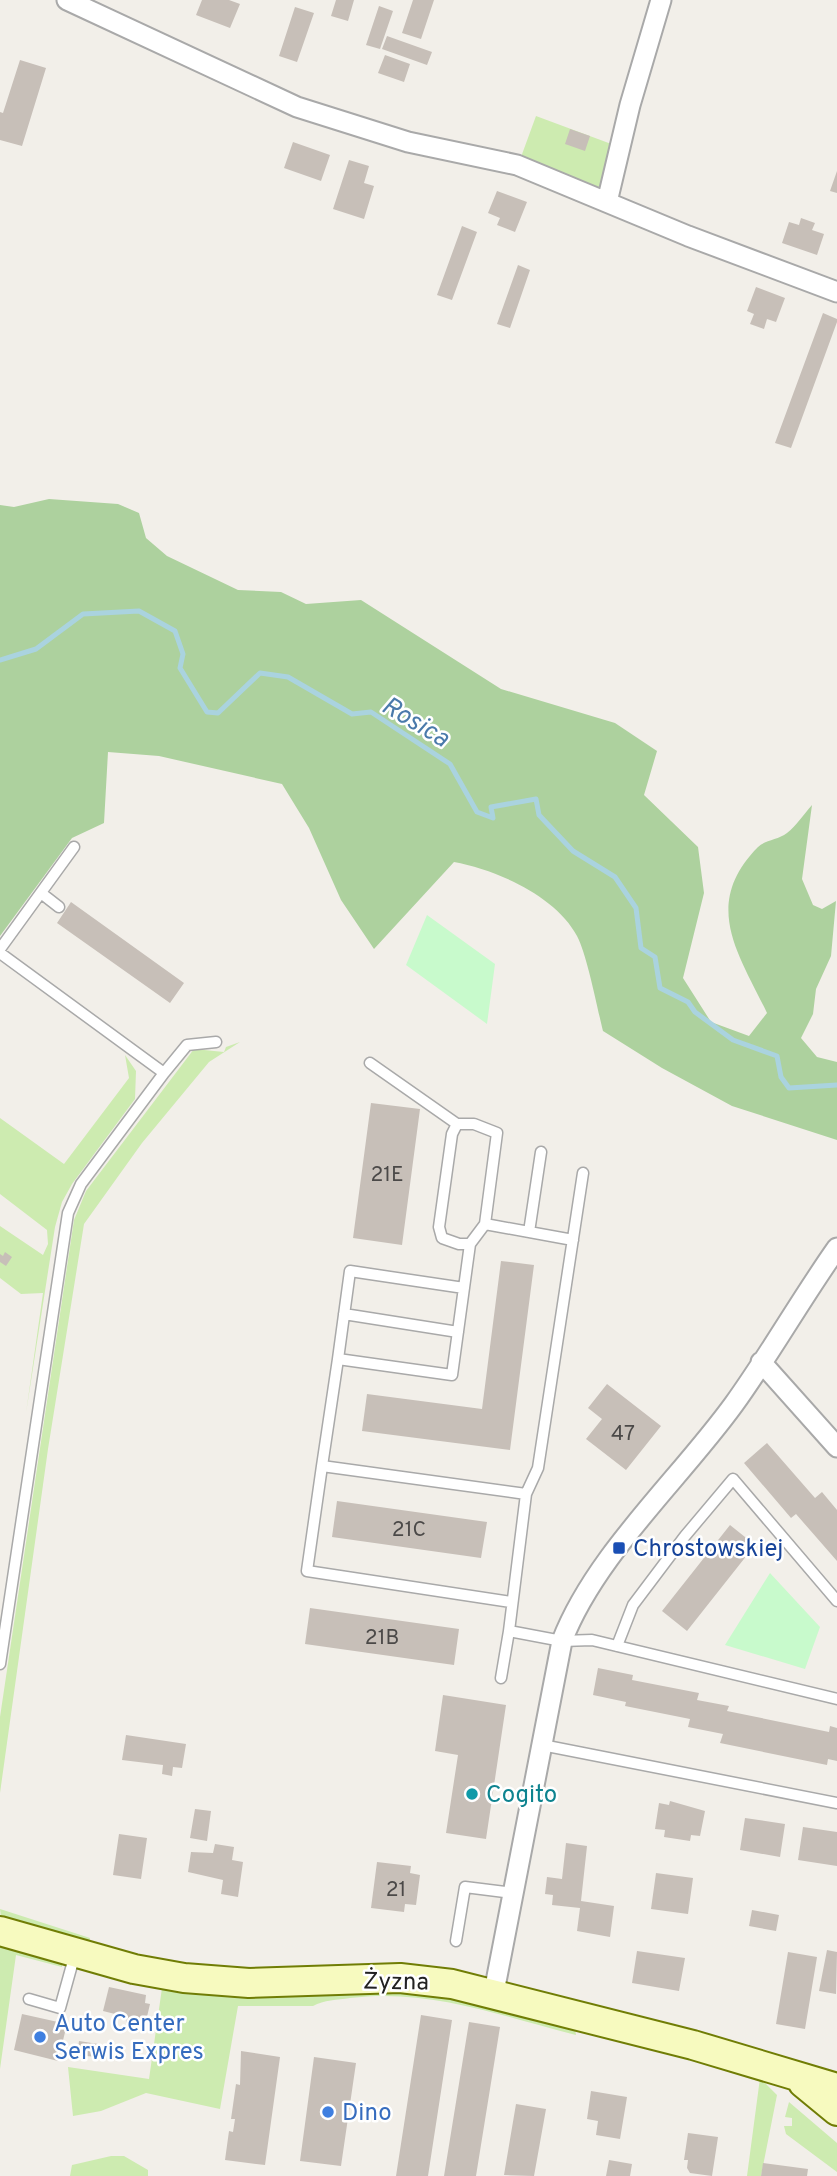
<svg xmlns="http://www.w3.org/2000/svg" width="837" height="2176" font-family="Overpass,sans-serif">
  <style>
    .grass { fill: #cdebb0 }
    .forest { fill: #add19e }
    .park { fill: #c8facc }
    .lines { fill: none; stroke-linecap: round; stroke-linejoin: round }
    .stream { stroke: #aad3df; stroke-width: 5 }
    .building { fill: #c7bfb8 }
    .lane-casing { stroke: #a9a9a9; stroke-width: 13 }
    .street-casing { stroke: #a9a9a9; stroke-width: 23 }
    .secondary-casing { stroke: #707d05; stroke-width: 32 }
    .lane { stroke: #fff; stroke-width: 10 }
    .street { stroke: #fff; stroke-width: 19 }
    .secondary { stroke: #f7fabf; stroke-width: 28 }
    .transit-dot { fill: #1a4fb4; stroke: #fff; stroke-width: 2.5 }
    .culture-dot { fill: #0f9aa8; stroke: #fff; stroke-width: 2.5 }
    .shop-dot { fill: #3f7fe0; stroke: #fff; stroke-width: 2.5 }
    .labels { text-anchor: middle; stroke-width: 5; stroke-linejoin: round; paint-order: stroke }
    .number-label { font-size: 21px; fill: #4b4948 }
    .transit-label { font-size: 24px; fill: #164399; stroke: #fff; text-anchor: start }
    .culture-label { font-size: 24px; fill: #0d838f; stroke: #fff; text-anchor: start }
    .street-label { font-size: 24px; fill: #222; stroke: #fff }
    .shop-label { font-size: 24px; fill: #366cbe; stroke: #fff; text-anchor: start }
    .water-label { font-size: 26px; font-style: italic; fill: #4a7aab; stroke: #fff }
  </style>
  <rect width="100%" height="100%" fill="#f2efe9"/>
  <!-- grass -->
  <path class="grass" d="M536,116L614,145L601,188L521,157Z
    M240,1042L209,1062L142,1143L84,1224L48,1449L0,1793V1717L74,1220L86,1191L194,1049L224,1052L226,1047Z
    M125,1055L136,1071L135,1099L72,1184L62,1202L55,1227L26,1413L43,1293L21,1294L0,1278V1226L43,1255L48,1244L47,1230L0,1194V1118L64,1164L129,1078Z
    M0,1909L90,1938L89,1943L1,1917Z
    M0,1946L62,1964V1967L16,1955L0,2069Z
    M162,1988C244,2006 326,1989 408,1993C464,1996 521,2015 575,2029L576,2035C500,2016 430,1988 350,1998C337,2000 324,2000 313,2006H238L220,2109L146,2093L101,2111L73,2116L68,2067L149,2079Z
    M760,2078L777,2095L761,2176H747Z
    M789,2102L837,2143V2176V2172L786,2134L784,2126H792V2118L785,2117Z
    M111,2156H124L148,2170V2176H70L72,2165Z"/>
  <!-- forest -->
  <path class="forest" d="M49,499L118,504L139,513L146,538L167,556L238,590L281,592L306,604L361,600L501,689L615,723L657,751L644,795L698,847L704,893L683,978L711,1022L749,1036L767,1013C739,954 701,905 758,847C765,840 778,840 787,833C796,826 804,814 812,805L802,879L813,905L822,909L836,901L831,956L816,989L813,1014L801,1038L817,1057L837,1062V1140L732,1106L662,1068L603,1031C597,1007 587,955 577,936C556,896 497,870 454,862L374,949L341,900L309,828L282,784L159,756L108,752L104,823L72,838L0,936V505L14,507Z"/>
  <!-- park -->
  <path class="park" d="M427,915L495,964L487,1024L406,965Z
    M770,1573L820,1627L805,1669L725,1645Z"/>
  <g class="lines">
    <!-- stream -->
    <path class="stream" d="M0,660L36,649L83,614L139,611L175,631L183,654L180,668L207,712L218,713L260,673L288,677L352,714L371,712L450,764L477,812L493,818L491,807L536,799L539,815L573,851L615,877L636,908L641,948L655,957L660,988L688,1002L695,1012L733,1040L777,1056L781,1077L789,1088L837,1085"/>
  </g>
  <!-- building -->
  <path class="building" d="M202,0H229L240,4L230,28L196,15Z
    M336,0H354L348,21L331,16Z
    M413,0H434L421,39L402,33Z
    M379,6L393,11L380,49L366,45Z
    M295,7L314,13L297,62L279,56Z
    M387,36L432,52L427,65L382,49Z
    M385,55L410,64L404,82L378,73Z
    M20,60L46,68L22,146L0,140V112L3,113Z
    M570,129L590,136L585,151L565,144Z
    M293,142L330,155L321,181L284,168Z
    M349,160L369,166L364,183L374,186L364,219L333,209Z
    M837,171V193L830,191Z
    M497,191L527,202L515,232L497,225L500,218L488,213Z
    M801,218L815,223L812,230L824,234L817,255L782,243L789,222L799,225Z
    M462,226L477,232L452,300L437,295Z
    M518,265L530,270L510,328L497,324Z
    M756,287L785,298L776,322L767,319L764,329L750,324L754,314L747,311Z
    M823,313L837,319V322L791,448L775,443Z
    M71,902L184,983L170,1003L57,923Z
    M371,1103L420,1109L402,1245L353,1238Z
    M5,1252L12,1257L6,1266L0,1262V1254L3,1256Z
    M501,1261L534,1265L510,1450L362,1431L367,1394L482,1409Z
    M607,1384L661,1426L626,1470L586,1439L602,1419L588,1408Z
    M767,1443L815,1498L822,1492L837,1510V1561L796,1514L791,1518L744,1463Z
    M337,1501L487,1522L481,1558L332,1537Z
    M730,1525L755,1545L687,1631L662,1611Z
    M310,1608L459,1629L454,1665L305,1644Z
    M598,1668L633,1675L632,1680L699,1693L697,1700L729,1706L727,1711L829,1732L830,1726L837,1728V1761L828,1759L827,1765L720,1743L723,1734L688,1727L690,1719L625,1706L626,1702L593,1695Z
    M443,1695L506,1705L486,1839L446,1833L458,1755L435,1751Z
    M126,1735L186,1744L182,1768L173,1767L172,1776L162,1774L163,1765L122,1760Z
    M670,1801L705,1811L700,1836L691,1835L690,1841L664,1837L665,1830L655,1829L659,1803L669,1805Z
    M195,1809L211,1811L207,1841L190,1838Z
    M745,1818L785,1824L780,1857L740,1850Z
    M803,1827L837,1832V1866L798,1860Z
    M119,1834L147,1838L141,1879L113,1875Z
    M566,1843L587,1846L581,1901L614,1906L610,1937L577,1931L580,1908L552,1905L553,1895L545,1894L547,1877L562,1879Z
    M215,1844L234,1847L232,1860L243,1862L238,1897L221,1894L223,1880L188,1872L191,1852L213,1853Z
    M377,1862L411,1866L410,1873L420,1875L416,1905L405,1904L404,1912L371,1908Z
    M656,1873L693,1878L688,1914L651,1909Z
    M752,1910L779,1915L776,1931L749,1926Z
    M827,1950L837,1952L836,1994L819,1991Z
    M637,1951L685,1958L679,1991L632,1983Z
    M788,1952L817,1957L805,2029L776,2024Z
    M109,1987L146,1995L145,2003L150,2004L146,2021L139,2020L138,2026L126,2023L127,2017L103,2011Z
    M22,2014L67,2024L58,2061L14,2050Z
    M421,2015L452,2020L428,2176H396Z
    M469,2022L500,2027L476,2176H444Z
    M79,2041L98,2044L96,2057L77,2055Z
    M241,2051L280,2057L265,2165L225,2160L229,2131L233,2132L235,2119H231L236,2084L240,2085Z
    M314,2057L356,2063L341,2166L300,2161Z
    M591,2091L627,2097L620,2139L596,2135L598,2121L587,2119Z
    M516,2104L546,2109L534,2176L504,2175Z
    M688,2133L718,2137L712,2176L690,2173L687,2168L688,2160H684Z
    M609,2160L632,2164L630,2176H606Z
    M763,2163L808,2169L807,2176H761Z"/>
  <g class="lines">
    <defs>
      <path id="lane" d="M41,893L59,907
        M0,949L74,847
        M0,953L164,1073L81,1184L68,1213L0,1664
        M370,1063L457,1124H474L497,1133L485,1224L573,1240
        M164,1073L187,1045L216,1042
        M457,1124L452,1134L439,1227L442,1238L459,1244H470
        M583,1173L538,1468L526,1494L509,1631L562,1641L592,1640L837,1699
        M529,1232L541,1152
        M344,1314L458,1332
        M338,1359L350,1271L464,1288
        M322,1466L338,1359L452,1375L470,1244L485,1224
        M511,1602L307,1571L322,1466L526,1494
        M617,1646L633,1605L685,1536L733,1479L837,1601
        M501,1678L509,1631
        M542,1745L837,1803
        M456,1941L465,1887L513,1893
        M29,1999L60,2008L75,1954"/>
      <path id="street" d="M67,0L297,107L408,142L517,165L688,236L837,292
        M607,202L630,105L661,0
        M761,1362L837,1447
        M494,1992L562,1641C595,1555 679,1480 734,1404C770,1354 801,1299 837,1248"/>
      <path id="secondary" d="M0,1931L134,1969L184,1978L249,1983L400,1978L452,1984L693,2045L837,2088
        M803,2083L837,2111"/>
    </defs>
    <!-- lane casing -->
    <use href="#lane" class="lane-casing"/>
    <!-- street casing -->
    <use href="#street" class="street-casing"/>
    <!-- secondary casing -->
    <use href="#secondary" class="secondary-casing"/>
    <!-- lane -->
    <use href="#lane" class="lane"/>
    <!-- street -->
    <use href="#street" class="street"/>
    <!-- secondary -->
    <use href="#secondary" class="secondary"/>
  </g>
  <!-- markers -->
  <rect class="transit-dot" x="612" y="1541" width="14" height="14" rx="3.5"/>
  <circle class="culture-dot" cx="472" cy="1794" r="7"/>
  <g class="shop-dot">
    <circle cx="40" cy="2037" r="7"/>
    <circle cx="328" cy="2112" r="7"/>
  </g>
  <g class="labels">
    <!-- number labels -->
    <g class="number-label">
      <text x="387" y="1181">21E</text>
      <text x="623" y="1440">47</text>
      <text x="409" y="1536">21C</text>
      <text x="382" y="1644">21B</text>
      <text x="396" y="1896">21</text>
    </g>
    <!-- transit labels -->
    <g class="transit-label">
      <text x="633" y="1556">Chrostowskiej</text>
    </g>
    <!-- culture labels -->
    <g class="culture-label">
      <text x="486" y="1802">Cogito</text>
    </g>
    <!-- street labels -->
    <g class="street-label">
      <text transform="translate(396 1981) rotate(1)" y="8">Żyzna</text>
    </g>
    <!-- shop labels -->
    <g class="shop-label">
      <text x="54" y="2031">Auto Center<tspan x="54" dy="28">Serwis Expres</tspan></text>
      <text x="342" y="2120">Dino</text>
    </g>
    <!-- water labels -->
    <g class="water-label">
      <text transform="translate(416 721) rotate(31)" y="9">Rosica</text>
    </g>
  </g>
</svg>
